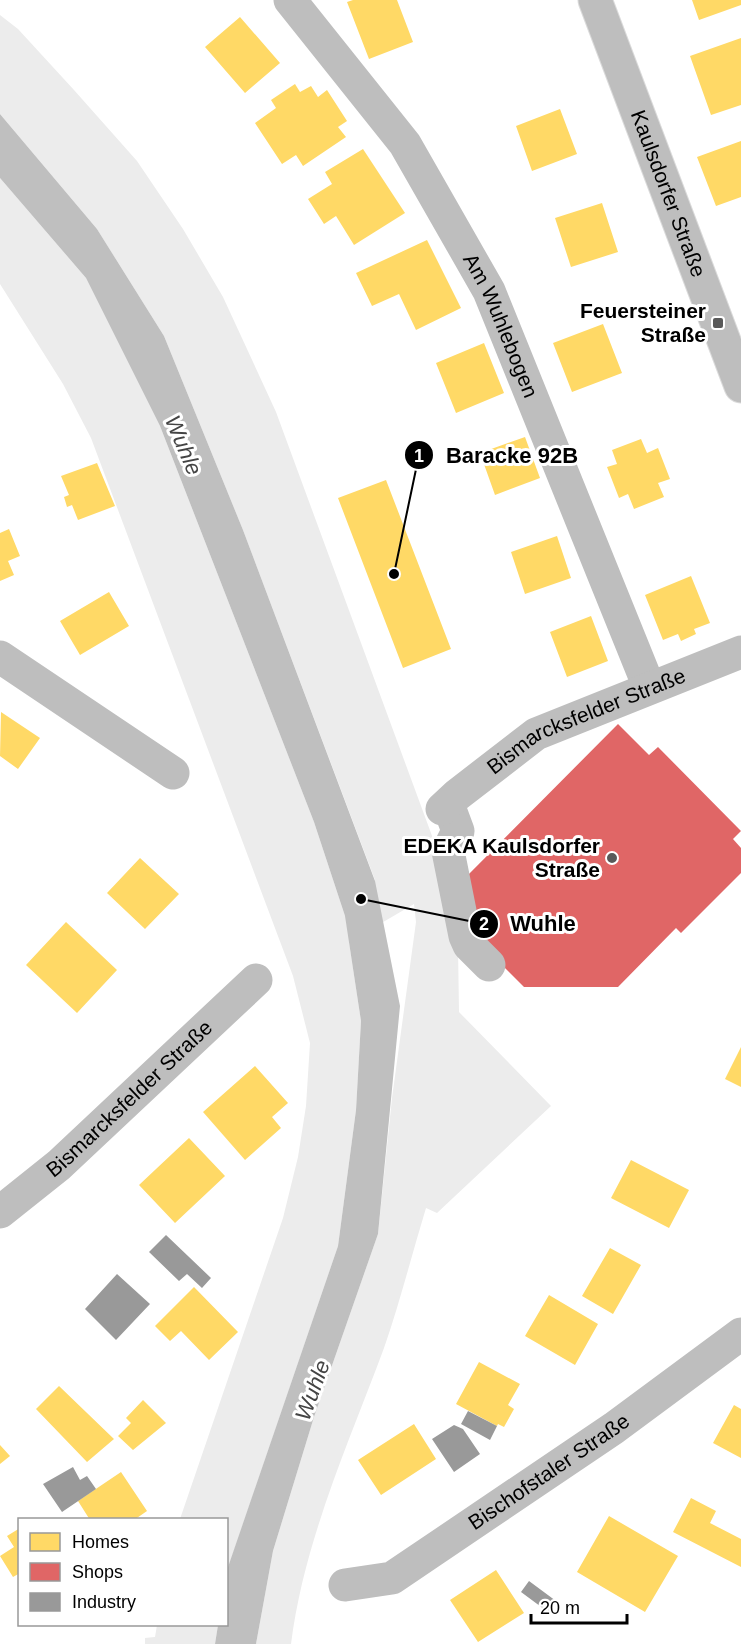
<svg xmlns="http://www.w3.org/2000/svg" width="741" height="1644" font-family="Arial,sans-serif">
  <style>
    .green { fill: #ececec }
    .water { fill: #bfbfbf }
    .homes { fill: #ffd966 }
    .shops { fill: #e06666 }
    .industry { fill: #999 }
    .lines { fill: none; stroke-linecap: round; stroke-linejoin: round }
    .major-casing { stroke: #dbdbdb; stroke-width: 35 }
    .minor { stroke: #bebebe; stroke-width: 33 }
    .major { stroke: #bebebe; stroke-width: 33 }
    .poi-dot { fill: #595959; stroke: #fff; stroke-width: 2 }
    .labels { text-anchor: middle; stroke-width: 6; stroke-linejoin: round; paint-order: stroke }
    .street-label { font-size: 21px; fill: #000; stroke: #fff }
    .poi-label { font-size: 21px; font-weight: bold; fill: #000; stroke: #fff; text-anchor: end }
    .water-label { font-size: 22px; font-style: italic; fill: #444; stroke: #fff }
    .leader { fill: none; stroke: #000; stroke-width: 2 }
    .callout-dot { fill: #000; stroke: #fff; stroke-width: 2 }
    .mark-label { font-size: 18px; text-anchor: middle; font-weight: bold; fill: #fff }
    .callout-label { font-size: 22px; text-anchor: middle; font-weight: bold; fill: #000; stroke: #fff; stroke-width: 6; stroke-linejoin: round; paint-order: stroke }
  </style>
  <rect width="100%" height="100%" fill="#fff"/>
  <!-- green -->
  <path class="green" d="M0,15L18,29L74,90L137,161L183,229L223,297L276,412L442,863L458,947L459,1012L551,1106L437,1213L426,1208C412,1254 400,1302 384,1348C348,1445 304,1541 291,1644H256L273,1551L314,1417L378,1234L392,1098L416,922L414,904L349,942L361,1021L356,1110L338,1246L227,1571L226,1520L180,1519L283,1218L298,1157L306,1106L310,1043L293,976L91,438L63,384L0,284V178L86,278L160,426L314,822L345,916L375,880L243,530L164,336L97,229L0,114Z
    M157,1625H218L215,1644H145V1638L155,1637Z"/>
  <!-- water -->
  <path class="water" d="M0,114L97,229L164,336L243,530L375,881L400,1006L378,1234L314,1417L273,1551L256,1644H215L218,1625L226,1624L227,1570L338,1246L356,1110L361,1021L345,916L314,822L160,426L86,278L0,178Z"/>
  <!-- homes -->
  <path class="homes" d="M353,0H397L413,42L369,59L347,2Z
    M692,0H741V5L699,20Z
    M240,17L280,63L245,93L205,47Z
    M741,38V105L711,115L690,56Z
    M295,84L300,92L311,86L318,97L327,90L347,121L338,127L346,137L303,166L296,155L282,164L255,123L276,108L271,100Z
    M560,109L577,154L532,171L516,126Z
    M741,141V197L716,206L697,157Z
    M363,149L405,213L354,245L336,216L324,224L308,199L332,184L325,172Z
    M602,203L618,252L571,267L555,218Z
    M427,240L461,308L416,330L399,294L372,306L356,273Z
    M603,324L622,373L572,392L553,343Z
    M484,343L504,393L456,413L436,363Z
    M525,437L540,478L495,495L480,453Z
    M641,439L647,453L658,448L670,479L658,483L664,497L634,509L628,494L619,498L607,467L617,464L612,450Z
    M97,463L115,506L78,520L72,505L67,507L64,497L69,495L61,476Z
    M386,480L451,649L403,668L338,498Z
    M9,529L20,556L8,561L14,575L0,581V533Z
    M557,536L571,578L525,594L511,552Z
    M691,576L710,623L694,629L696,634L681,641L678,634L663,640L645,595Z
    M109,592L129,626L80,655L60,621Z
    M591,616L608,661L567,677L550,632Z
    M1,712L40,738L18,769L0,756Z
    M140,858L179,894L145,929L107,893Z
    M66,922L117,970L77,1013L26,965Z
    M741,1047V1087L725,1079Z
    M255,1066L288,1103L272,1117L281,1128L245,1160L203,1112Z
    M189,1138L225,1176L175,1223L139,1185Z
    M631,1160L689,1190L669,1228L611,1198Z
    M610,1248L641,1265L613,1314L582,1296Z
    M194,1287L238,1332L209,1360L181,1331L170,1341L155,1326Z
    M549,1295L598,1324L575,1365L525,1336Z
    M479,1362L520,1384L508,1405L514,1409L504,1427L498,1424L497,1426L456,1404Z
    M59,1386L114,1439L87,1462L36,1409Z
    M143,1400L166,1423L133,1450L118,1436L131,1423L126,1418Z
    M734,1405L741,1409V1458L713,1443Z
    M414,1424L436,1459L381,1495L358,1460Z
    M0,1445L10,1456L0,1464Z
    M121,1472L147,1511L134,1520H90L78,1501Z
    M691,1498L716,1511L710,1523L741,1539V1567L673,1532Z
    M609,1516L678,1556L645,1612L577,1572Z
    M20,1528V1573L13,1577L0,1556L14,1547L7,1536Z
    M496,1570L524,1613L478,1642L450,1600Z"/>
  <!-- shops -->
  <path class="shops" d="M618,724L649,755L658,747L741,831L733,839L741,848V873L681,933L676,928L618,987H524L472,935L461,882Z"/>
  <!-- industry -->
  <path class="industry" d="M166,1235L211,1278L202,1288L187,1274L179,1281L149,1252Z
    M117,1274L150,1304L116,1340L85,1309Z
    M468,1411L497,1426L490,1440L461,1424Z
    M454,1425L463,1429L480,1454L454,1472L432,1439Z
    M73,1467L80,1480L87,1476L96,1489L62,1512L43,1484Z
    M529,1581L556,1601L548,1612L521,1592Z"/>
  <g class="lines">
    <defs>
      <g id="major">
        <path id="s5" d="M595,0L741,386"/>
      </g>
    </defs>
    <!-- major casing -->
    <use href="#major" class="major-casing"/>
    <!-- minor -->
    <g class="minor">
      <path id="s1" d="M290,0L405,144L489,291L649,687"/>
      <path d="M0,657L173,773"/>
      <path d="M448,804L458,831L448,851L465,936L469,945L489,965"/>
      <path id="s2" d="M442,809L457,795L536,734L741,652"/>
      <path id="s3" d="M0,1212L59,1165L256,980"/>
      <path id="s4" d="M345,1585L392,1578L614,1428L741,1334"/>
    </g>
    <!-- major -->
    <use href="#major" class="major"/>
  </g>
  <!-- markers -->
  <g class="poi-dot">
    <rect x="712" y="317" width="12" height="12" rx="3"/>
    <circle cx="612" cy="858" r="6"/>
  </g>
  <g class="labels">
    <!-- street labels -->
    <g class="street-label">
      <text dy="7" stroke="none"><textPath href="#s5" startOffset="207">Kaulsdorfer Straße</textPath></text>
      <text dy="7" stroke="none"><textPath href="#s1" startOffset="390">Am Wuhlebogen</textPath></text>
      <text dy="7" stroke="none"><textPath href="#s2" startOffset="171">Bismarcksfelder Straße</textPath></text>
      <text dy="7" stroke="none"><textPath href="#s3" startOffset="172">Bismarcksfelder Straße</textPath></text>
      <text dy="7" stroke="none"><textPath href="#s4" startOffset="237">Bischofstaler Straße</textPath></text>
    </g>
    <!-- poi labels -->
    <g class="poi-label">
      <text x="706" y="318">Feuersteiner<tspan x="706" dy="24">Straße</tspan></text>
      <text x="600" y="853">EDEKA Kaulsdorfer<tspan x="600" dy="24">Straße</tspan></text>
    </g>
    <!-- water labels -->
    <g class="water-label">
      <text transform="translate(184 445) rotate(67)" y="8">Wuhle</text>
      <text transform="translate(312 1390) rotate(-70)" y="8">Wuhle</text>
    </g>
  </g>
  <!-- callouts -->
  <path class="leader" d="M394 574L419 455M361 899L484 924"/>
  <g class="callout-dot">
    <circle cx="394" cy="574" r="6"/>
    <circle cx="361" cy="899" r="6"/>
    <circle cx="419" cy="455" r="15"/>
    <circle cx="484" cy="924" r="15"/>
  </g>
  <g class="mark-label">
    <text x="419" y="462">1</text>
    <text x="484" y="930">2</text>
  </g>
  <g class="callout-label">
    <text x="512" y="463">Baracke 92B</text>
    <text x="543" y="931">Wuhle</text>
  </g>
  <!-- legend -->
  <rect x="18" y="1518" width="210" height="108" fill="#ffffff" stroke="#999999" stroke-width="1.5"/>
  <rect x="30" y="1533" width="30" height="18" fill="#ffd966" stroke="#999999" stroke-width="1.5"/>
  <text x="72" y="1548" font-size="18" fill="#000000">Homes</text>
  <rect x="30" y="1563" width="30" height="18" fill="#e06666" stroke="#999999" stroke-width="1.5"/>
  <text x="72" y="1578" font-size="18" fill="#000000">Shops</text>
  <rect x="30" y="1593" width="30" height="18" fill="#999999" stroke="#999999" stroke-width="1.5"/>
  <text x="72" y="1608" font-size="18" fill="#000000">Industry</text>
  <!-- scale -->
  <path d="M531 1614v9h96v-9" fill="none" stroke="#000000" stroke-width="3"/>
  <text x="540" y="1614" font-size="18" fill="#000000" stroke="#ffffff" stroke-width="4.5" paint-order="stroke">20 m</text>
</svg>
